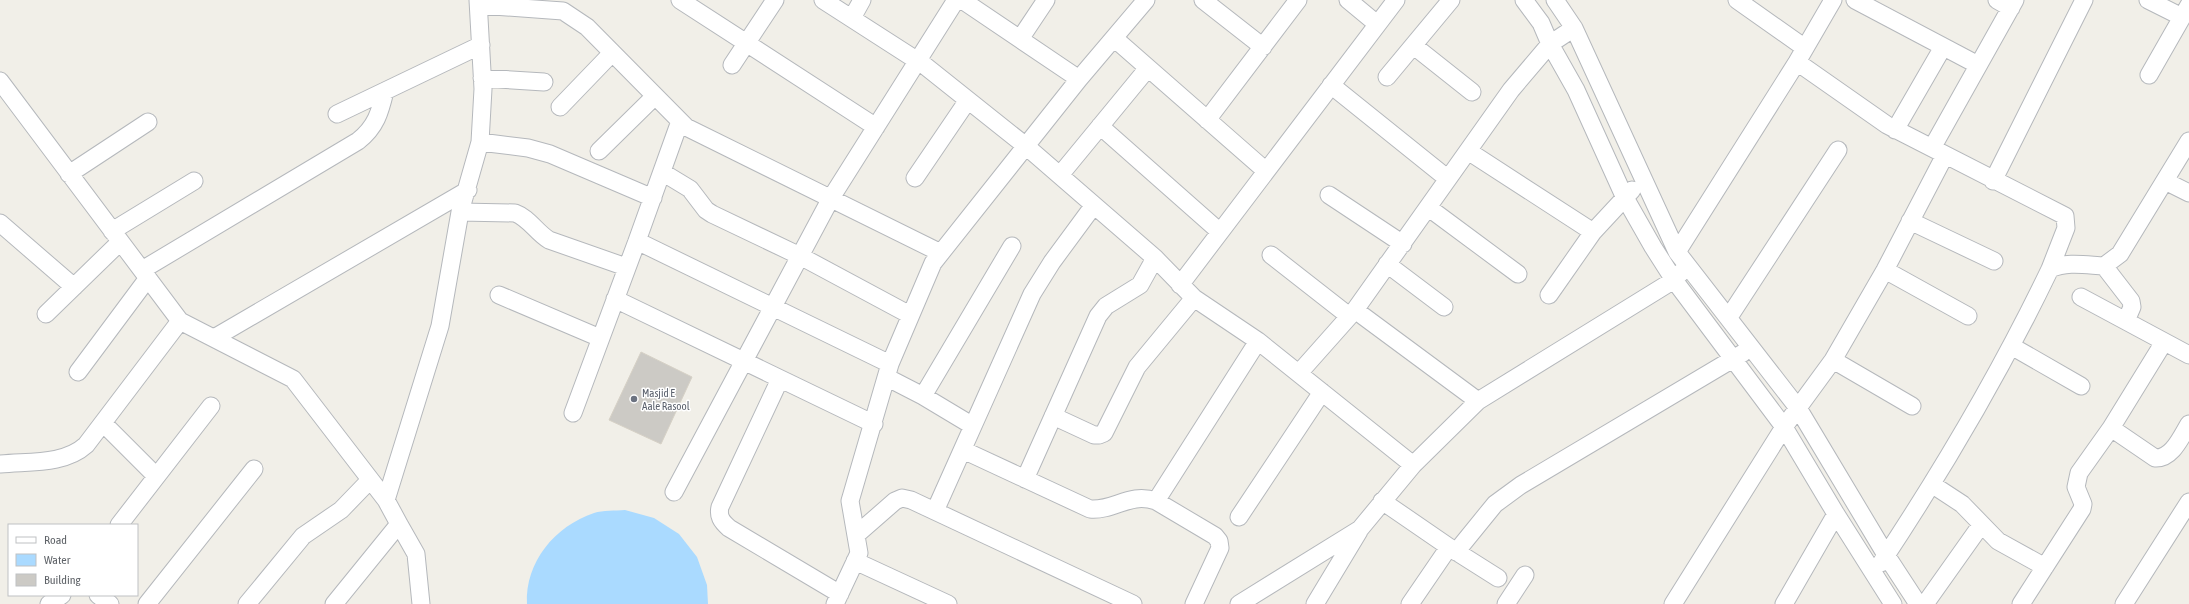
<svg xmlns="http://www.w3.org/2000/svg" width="2189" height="604" font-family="'Asap Condensed',sans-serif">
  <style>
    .water { fill: #aadaff }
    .building { fill: #cccac5; stroke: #d6d1c6 }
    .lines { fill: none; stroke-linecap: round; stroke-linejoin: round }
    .minor-casing { stroke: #b5b8bc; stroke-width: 19 }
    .minor { stroke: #fff; stroke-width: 17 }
    .worship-dot { fill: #6b7280; stroke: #fff; stroke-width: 1.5 }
    .labels { text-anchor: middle; stroke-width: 3; stroke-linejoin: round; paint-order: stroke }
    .worship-label { font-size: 11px; fill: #5b616d; stroke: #fff; text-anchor: start }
  </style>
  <rect width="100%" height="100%" fill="#f1efe8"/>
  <!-- water -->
  <path class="water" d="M625,510L654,518L679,534L697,557L707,585L708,604H527C525,562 555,526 594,513C603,510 615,511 625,510Z"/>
  <!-- building -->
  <path class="building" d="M641,352L692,377L661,444L609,420Z"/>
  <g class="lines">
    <defs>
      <path id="minor" d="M680,0L876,127
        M823,0L924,65L1027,147L1155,258L1194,298L1258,341L1413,465L1478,401L1674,280L1687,266
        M962,0L1079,79
        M1203,0L1263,47
        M1348,0L1377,24
        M1524,0L1541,23L1550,44L1576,90L1624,196L1653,247L1674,280L1784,427L1836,514L1893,604
        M1555,0L1574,28L1677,252L1798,408L1886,555L1918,604
        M1737,0L1805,48
        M1855,0L1978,65
        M1997,0L2011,8
        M2148,0L2182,17
        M479,5L563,11L587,27L686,127L941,253
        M852,18L862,0
        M1114,38L1266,171
        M1020,39L1046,0
        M1414,46L1472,92
        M1797,62L1887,125L2065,216L2066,228L2050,269
        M732,65L775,0
        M2149,75L2189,5
        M1387,77L1451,0
        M482,78L544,82
        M0,81L180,321L293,379L386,500L399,524L416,554L421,604
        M1331,85L1448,179
        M560,107L612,53
        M337,114L481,45
        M1207,120L1298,0
        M1100,126L1220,232
        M1895,130L1943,47
        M480,142L528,148L550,154L653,198
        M1932,148L2015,0
        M599,151L655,96
        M1468,151L1593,232
        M662,172L690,189L706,210L712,214L800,256L910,315
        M69,174L148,122
        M1060,175L1148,68
        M915,178L968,100
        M1993,181L2084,0
        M2165,181L2189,193
        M1329,195L1403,244
        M1429,208L1518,274
        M460,212L515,213C529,218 536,232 549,240L626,267
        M1910,221L1994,261
        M0,223L74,287
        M112,231L194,181
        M637,241L890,364
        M1677,252L1797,62L1833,0
        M1271,255L1349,316
        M1387,264L1444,307
        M2104,266L2131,301L2132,307L2126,321
        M142,270L358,141C376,127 380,112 385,91
        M1885,270L1968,316
        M1180,285L1396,0
        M499,295L600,338
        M1549,295L1593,232L1632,190
        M2081,297L2189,355
        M615,299L874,424
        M1355,310L1478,401
        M46,314L120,242
        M1729,317L1838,150
        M214,338L468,190
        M2013,347L2081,386
        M1833,360L1912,406
        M78,372L148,278
        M1299,373L1355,310L1511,90L1550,44L1574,28
        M888,378L923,396L973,426
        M780,379L720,507C718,516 721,521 729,528L840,594
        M923,396L1012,246
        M573,413L637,241L680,121
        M1053,416L1094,435H1099L1104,433L1137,367L1194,298
        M103,423L156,476
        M2111,428L2155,458C2172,459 2181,437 2189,424
        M963,450L1090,509C1115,511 1129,492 1156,501L1215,536L1219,541L1220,548L1194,604
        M0,464C29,461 64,465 86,445L180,321
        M1025,479L1098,316L1106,306L1140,285L1155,258
        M1933,485L1962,504L1998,541L2045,567
        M674,492L831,198L956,0
        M386,500L440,326L460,212L480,142L483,89L478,0
        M1156,501L1258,341
        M1382,501L1449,547L1498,578
        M935,511L1032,294L1052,262L1094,205
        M1239,517L1322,392
        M119,525L211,406
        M856,535L895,501L902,498L911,500L1133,604
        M1456,552L1495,504L1521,485L1743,353
        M855,561L948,604
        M1881,563C1944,468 2001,371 2050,269C2067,261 2086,265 2104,266L2120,254L2189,141
        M98,595L110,604
        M49,604L62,595
        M147,604L254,469
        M247,604L303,536L341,510L370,480
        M334,604L399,524
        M835,604L859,553L850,501L890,364L933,263L1079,79L1146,0
        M1239,604L1360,529L1413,465
        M1315,604L1359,531
        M1410,604L1449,547
        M1506,604L1525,575
        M1673,604L1784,427L1833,360L1885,270L1945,155
        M1784,604L1836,514
        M1925,604L1981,525
        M2021,604L2082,509L2083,504L2076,487L2079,473L2111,428L2164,342
        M2124,604L2189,502"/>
    </defs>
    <!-- minor casing -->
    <use href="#minor" class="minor-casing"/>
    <!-- minor -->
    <use href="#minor" class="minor"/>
  </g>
  <!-- markers -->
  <circle class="worship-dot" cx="634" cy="399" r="4"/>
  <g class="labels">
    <!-- worship labels -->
    <g class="worship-label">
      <text x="642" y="397">Masjid E<tspan x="642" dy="13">Aale Rasool</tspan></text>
    </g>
  </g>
  <!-- legend -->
  <rect x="8" y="524" width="130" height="72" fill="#ffffff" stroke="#bfc1c3"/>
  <rect x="16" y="537" width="20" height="6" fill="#ffffff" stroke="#bfc1c3"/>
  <text x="44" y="544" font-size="12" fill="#5f6368">Road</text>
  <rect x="16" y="554" width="20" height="12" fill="#aadaff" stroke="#bfc1c3"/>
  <text x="44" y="564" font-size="12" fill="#5f6368">Water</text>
  <rect x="16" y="574" width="20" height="12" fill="#cccac5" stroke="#bfc1c3"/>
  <text x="44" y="584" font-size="12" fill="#5f6368">Building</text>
</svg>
